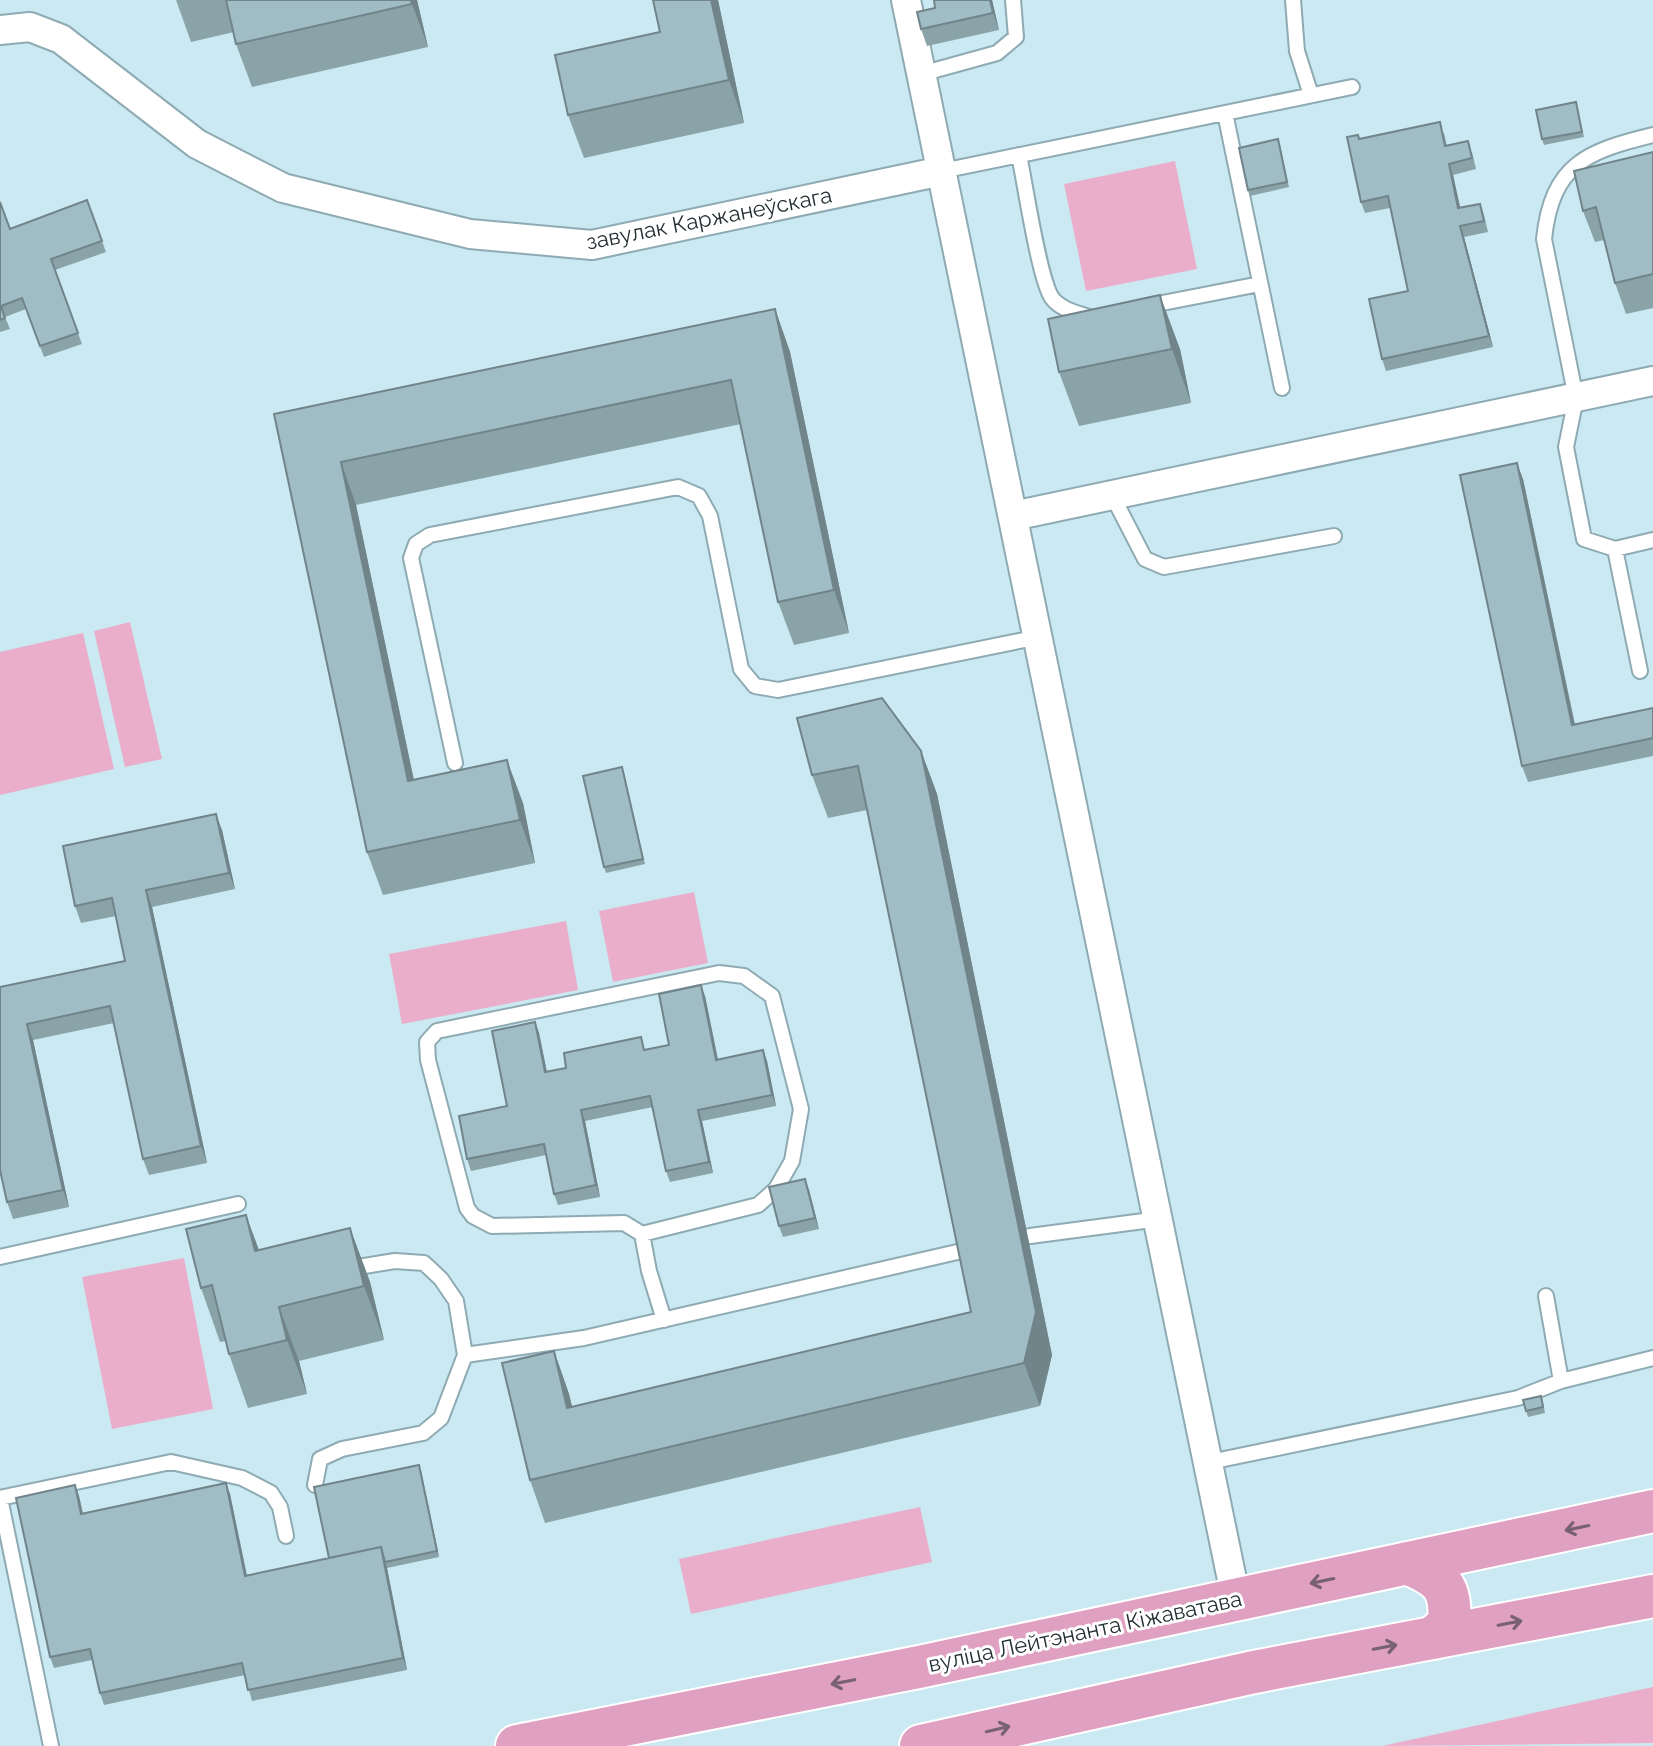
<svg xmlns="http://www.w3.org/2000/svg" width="1653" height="1746" font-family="Raleway,sans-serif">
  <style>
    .green { fill: #eaaeca }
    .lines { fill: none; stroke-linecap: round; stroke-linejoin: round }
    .lane-casing { stroke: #8eaab2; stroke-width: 18 }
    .street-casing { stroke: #8eaab2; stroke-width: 32 }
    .primary-casing { stroke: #fff; stroke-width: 46 }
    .lane { stroke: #fff; stroke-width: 14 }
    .street { stroke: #fff; stroke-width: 28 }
    .primary { stroke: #e0a0c2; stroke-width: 42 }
    .wall { fill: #8aa3a9 }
    .shaded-wall { fill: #70848a }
    .building { fill: #a0bdc5; stroke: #70848a; stroke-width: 2 }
    .oneway { stroke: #776172 }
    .labels { text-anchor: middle; stroke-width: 6; stroke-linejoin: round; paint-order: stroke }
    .street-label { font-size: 22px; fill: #222e31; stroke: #fff }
  </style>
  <rect width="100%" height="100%" fill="#cbe9f2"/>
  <!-- green -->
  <path class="green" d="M1175,161L1197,269L1086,291L1064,184Z
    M130,622L162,759L125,767L94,631Z
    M83,633L114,769L0,795V652Z
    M694,892L708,963L613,982L599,911Z
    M566,921L578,990L402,1024L389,954Z
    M184,1258L213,1409L112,1429L82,1277Z
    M920,1507L932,1562L691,1614L679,1559Z
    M1653,1687V1743L1382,1746Z"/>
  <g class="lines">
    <defs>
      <path id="lane" d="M1293,0L1297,51L1311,95
        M921,74L997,53L1016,37L1013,0
        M1225,113L1352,87
        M1019,155C1025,183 1039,279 1052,298C1061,310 1078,313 1092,318
        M942,171L1225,113L1282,388
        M1147,306L1260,284
        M1112,495L1145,559L1164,567L1334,536
        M1615,549L1653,540
        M1640,671L1615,549L1584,539L1566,447L1576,398L1544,239C1552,164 1587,151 1653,135
        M455,763L411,558L416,544L430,535L678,487L699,496L710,516L741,669L755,686L778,690L1039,637
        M642,1234L758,1205L776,1189L792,1161L801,1109L772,996L744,976L719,973L437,1031L427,1042L428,1060L467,1208L473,1216L492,1226L624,1223L642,1234L649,1271L664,1320
        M1030,1236L1159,1219
        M0,1257L238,1204
        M1546,1296L1561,1381
        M465,1355L584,1338L966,1250
        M1210,1462L1518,1398L1561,1381L1653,1358
        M315,1485L320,1459L342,1449L423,1433L441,1418L465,1355L456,1301L441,1279L424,1263L395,1261L346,1269
        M0,1498L171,1462L242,1478L271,1493L280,1507L286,1536
        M0,1498L51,1746"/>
      <path id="street" d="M906,0L1236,1599
        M0,30L30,27L61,39L197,144L283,188L470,234L592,245L942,171
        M1013,516L1653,381"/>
      <path id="primary" d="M1407,1563C1441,1577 1452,1586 1449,1624L1433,1638
        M517,1746L919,1667L1653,1511
        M921,1746L1254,1672L1653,1596"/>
    </defs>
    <!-- lane casing -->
    <use href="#lane" class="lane-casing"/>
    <!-- street casing -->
    <use href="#street" class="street-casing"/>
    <!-- primary casing -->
    <use href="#primary" class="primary-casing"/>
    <!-- lane -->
    <use href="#lane" class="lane"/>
    <!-- street -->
    <use href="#street" class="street"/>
    <!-- primary -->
    <use href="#primary" class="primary"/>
  </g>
  <!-- wall -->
  <path class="wall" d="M176,0H417L428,47L252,87L236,44L234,32L191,42Z
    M718,0L744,123L584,158L568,115L660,32Z
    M934,0H992L999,30L927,46L921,29L935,8Z
    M1576,102L1584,137L1544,145L1542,139Z
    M1444,133L1447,146L1472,152L1476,169L1453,175L1460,208L1480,204L1484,215L1488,232L1464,237L1493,347L1386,371L1382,359L1408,291L1390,208L1365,213L1361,202L1360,139Z
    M1280,145L1289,187L1250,196L1248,190Z
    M1653,152V308L1626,314L1615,283L1604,240L1595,242L1583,211Z
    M87,200L106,252L55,270L82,344L44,357L26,309L5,317L10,329L0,332V202L10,229Z
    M775,309L790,352L849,633L794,645L778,602L741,424L356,505L414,780L523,803L535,863L383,895L367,852L274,414Z
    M1048,319L1180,349L1191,403L1079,426L1059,372Z
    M1523,479L1575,724L1653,708V756L1528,782L1522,766Z
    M921,751L937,794L1052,1355L1040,1406L545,1523L530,1480L554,1351L569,1394L572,1407L971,1312L867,810L828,818L812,775Z
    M624,773L645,864L606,873L604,867Z
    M222,830L235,889L152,907L207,1163L149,1175L143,1159L114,1023L33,1040L69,1207L13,1219L7,1202L0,987L125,961L116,916L81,923L75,906Z
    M705,996L718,1059L763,1050L767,1061L776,1106L702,1121L713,1173L670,1182L666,1171L653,1107L585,1121L600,1197L558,1205L554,1194L546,1155L471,1171L467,1159L507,1106L535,1022L539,1033L547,1072L669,1045Z
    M809,1190L819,1229L783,1237L779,1226Z
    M350,1228L370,1282L384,1340L299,1361L307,1394L248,1408L229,1354L226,1341L220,1342L201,1288L259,1250Z
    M1543,1402L1545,1413L1528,1417L1526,1411Z
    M421,1471L439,1557L387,1568L407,1670L252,1701L245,1675L104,1705L100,1693L92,1660L54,1668L50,1657L75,1485L79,1496L83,1513L226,1483L230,1494L247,1575L329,1558Z"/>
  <!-- shaded-wall -->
  <path class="shaded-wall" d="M411,0H417L428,47L412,4Z
    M711,0H718L744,123L729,80Z
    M990,0H992L999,30L993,13Z
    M1449,164L1453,175L1463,220L1458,208Z
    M1460,226L1464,237L1493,347L1489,336Z
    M1160,295L1180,349L1191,403L1172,349Z
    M775,309L790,352L849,633L834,590Z
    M341,462L356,505L423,824L408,781Z
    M1517,463L1523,479L1578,741L1572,725Z
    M921,751L937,794L1052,1355L1040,1406L1024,1363Z
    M507,760L523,803L535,863L520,820Z
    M216,814L222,830L235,889L229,873Z
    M146,890L152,907L207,1163L201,1146Z
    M701,985L705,996L720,1071L716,1060Z
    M535,1022L539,1033L549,1083L545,1072Z
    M27,1024L33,1040L69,1207L63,1190Z
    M763,1050L767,1061L776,1106L772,1095Z
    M581,1110L585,1121L600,1197L596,1185Z
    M698,1110L702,1121L713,1173L709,1162Z
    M805,1179L809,1190L819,1229L815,1218Z
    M246,1215L266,1269L255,1251Z
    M350,1228L370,1282L384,1340L364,1286Z
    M279,1307L299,1361L307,1394L287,1340Z
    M554,1351L569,1394L583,1451L567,1408Z
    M419,1465L421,1471L439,1557L437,1551Z
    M226,1483L230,1494L249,1587L245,1576Z
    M75,1485L79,1496L85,1525L81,1514Z
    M381,1547L387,1568L407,1670L403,1658Z"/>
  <!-- building -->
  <path class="building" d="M226,0H411L412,4L236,44Z
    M653,0H711L729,80L568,115L555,55L660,32Z
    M934,0H990L993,13L921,29L917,12L935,8Z
    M1576,102L1582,132L1542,139L1536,110Z
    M1440,122L1445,146L1468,141L1472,158L1449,164L1458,208L1480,204L1484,221L1460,226L1489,336L1382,359L1369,299L1408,291L1388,196L1361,202L1347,137L1358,135L1359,139Z
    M1278,139L1287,182L1248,190L1239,148Z
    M1653,152V274L1615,283L1596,207L1583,211L1574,171Z
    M87,200L102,241L51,259L78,333L40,346L22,298L1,306L5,318L0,320V202L10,229Z
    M1160,295L1172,349L1059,372L1048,319Z
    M775,309L834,590L778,602L731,380L341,462L408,781L507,760L520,820L367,852L274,414Z
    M1517,463L1572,725L1653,708V738L1522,766L1460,475Z
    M882,698L921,751L1036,1312L1024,1363L530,1480L502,1363L554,1351L567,1408L971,1312L858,766L812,775L797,718Z
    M622,767L643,859L604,867L583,776Z
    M216,814L229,873L146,890L201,1146L143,1159L110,1006L27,1024L63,1190L7,1202L0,1170V987L125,961L112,898L75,906L63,846Z
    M701,985L716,1060L763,1050L772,1095L698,1110L709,1162L666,1171L650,1096L581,1110L596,1185L554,1194L544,1144L467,1159L459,1116L507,1106L492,1031L535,1022L545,1072L566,1068L564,1053L641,1037L644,1050L669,1045L659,994Z
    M805,1179L815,1218L779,1226L769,1187Z
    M246,1215L255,1251L350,1228L364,1286L279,1307L287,1340L229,1354L212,1285L201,1288L186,1229Z
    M1541,1396L1543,1407L1526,1411L1523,1400Z
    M419,1465L437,1551L385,1562L381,1547L329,1558L314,1487Z
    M226,1483L245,1576L381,1547L403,1658L248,1690L242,1663L100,1693L90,1649L50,1657L16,1498L75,1485L81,1514Z"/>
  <!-- one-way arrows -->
  <defs><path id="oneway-shaft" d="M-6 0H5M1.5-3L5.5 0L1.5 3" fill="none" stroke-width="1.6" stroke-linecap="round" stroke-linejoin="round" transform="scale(2)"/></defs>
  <g class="oneway">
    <use href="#oneway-shaft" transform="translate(1577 1528) rotate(168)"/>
    <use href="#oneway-shaft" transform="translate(1322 1581) rotate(168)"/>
    <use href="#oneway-shaft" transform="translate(1510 1623) rotate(-11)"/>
    <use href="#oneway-shaft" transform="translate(1385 1647) rotate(-11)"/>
    <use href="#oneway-shaft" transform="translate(843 1682) rotate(169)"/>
    <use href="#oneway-shaft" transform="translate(998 1729) rotate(-13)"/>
  </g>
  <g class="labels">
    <!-- street labels -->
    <g class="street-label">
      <text transform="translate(709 218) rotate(-11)" y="8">завулак Каржанеўскага</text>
      <text transform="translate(1085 1631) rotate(-12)" y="8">вуліца Лейтэнанта Кіжаватава</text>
    </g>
  </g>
</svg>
